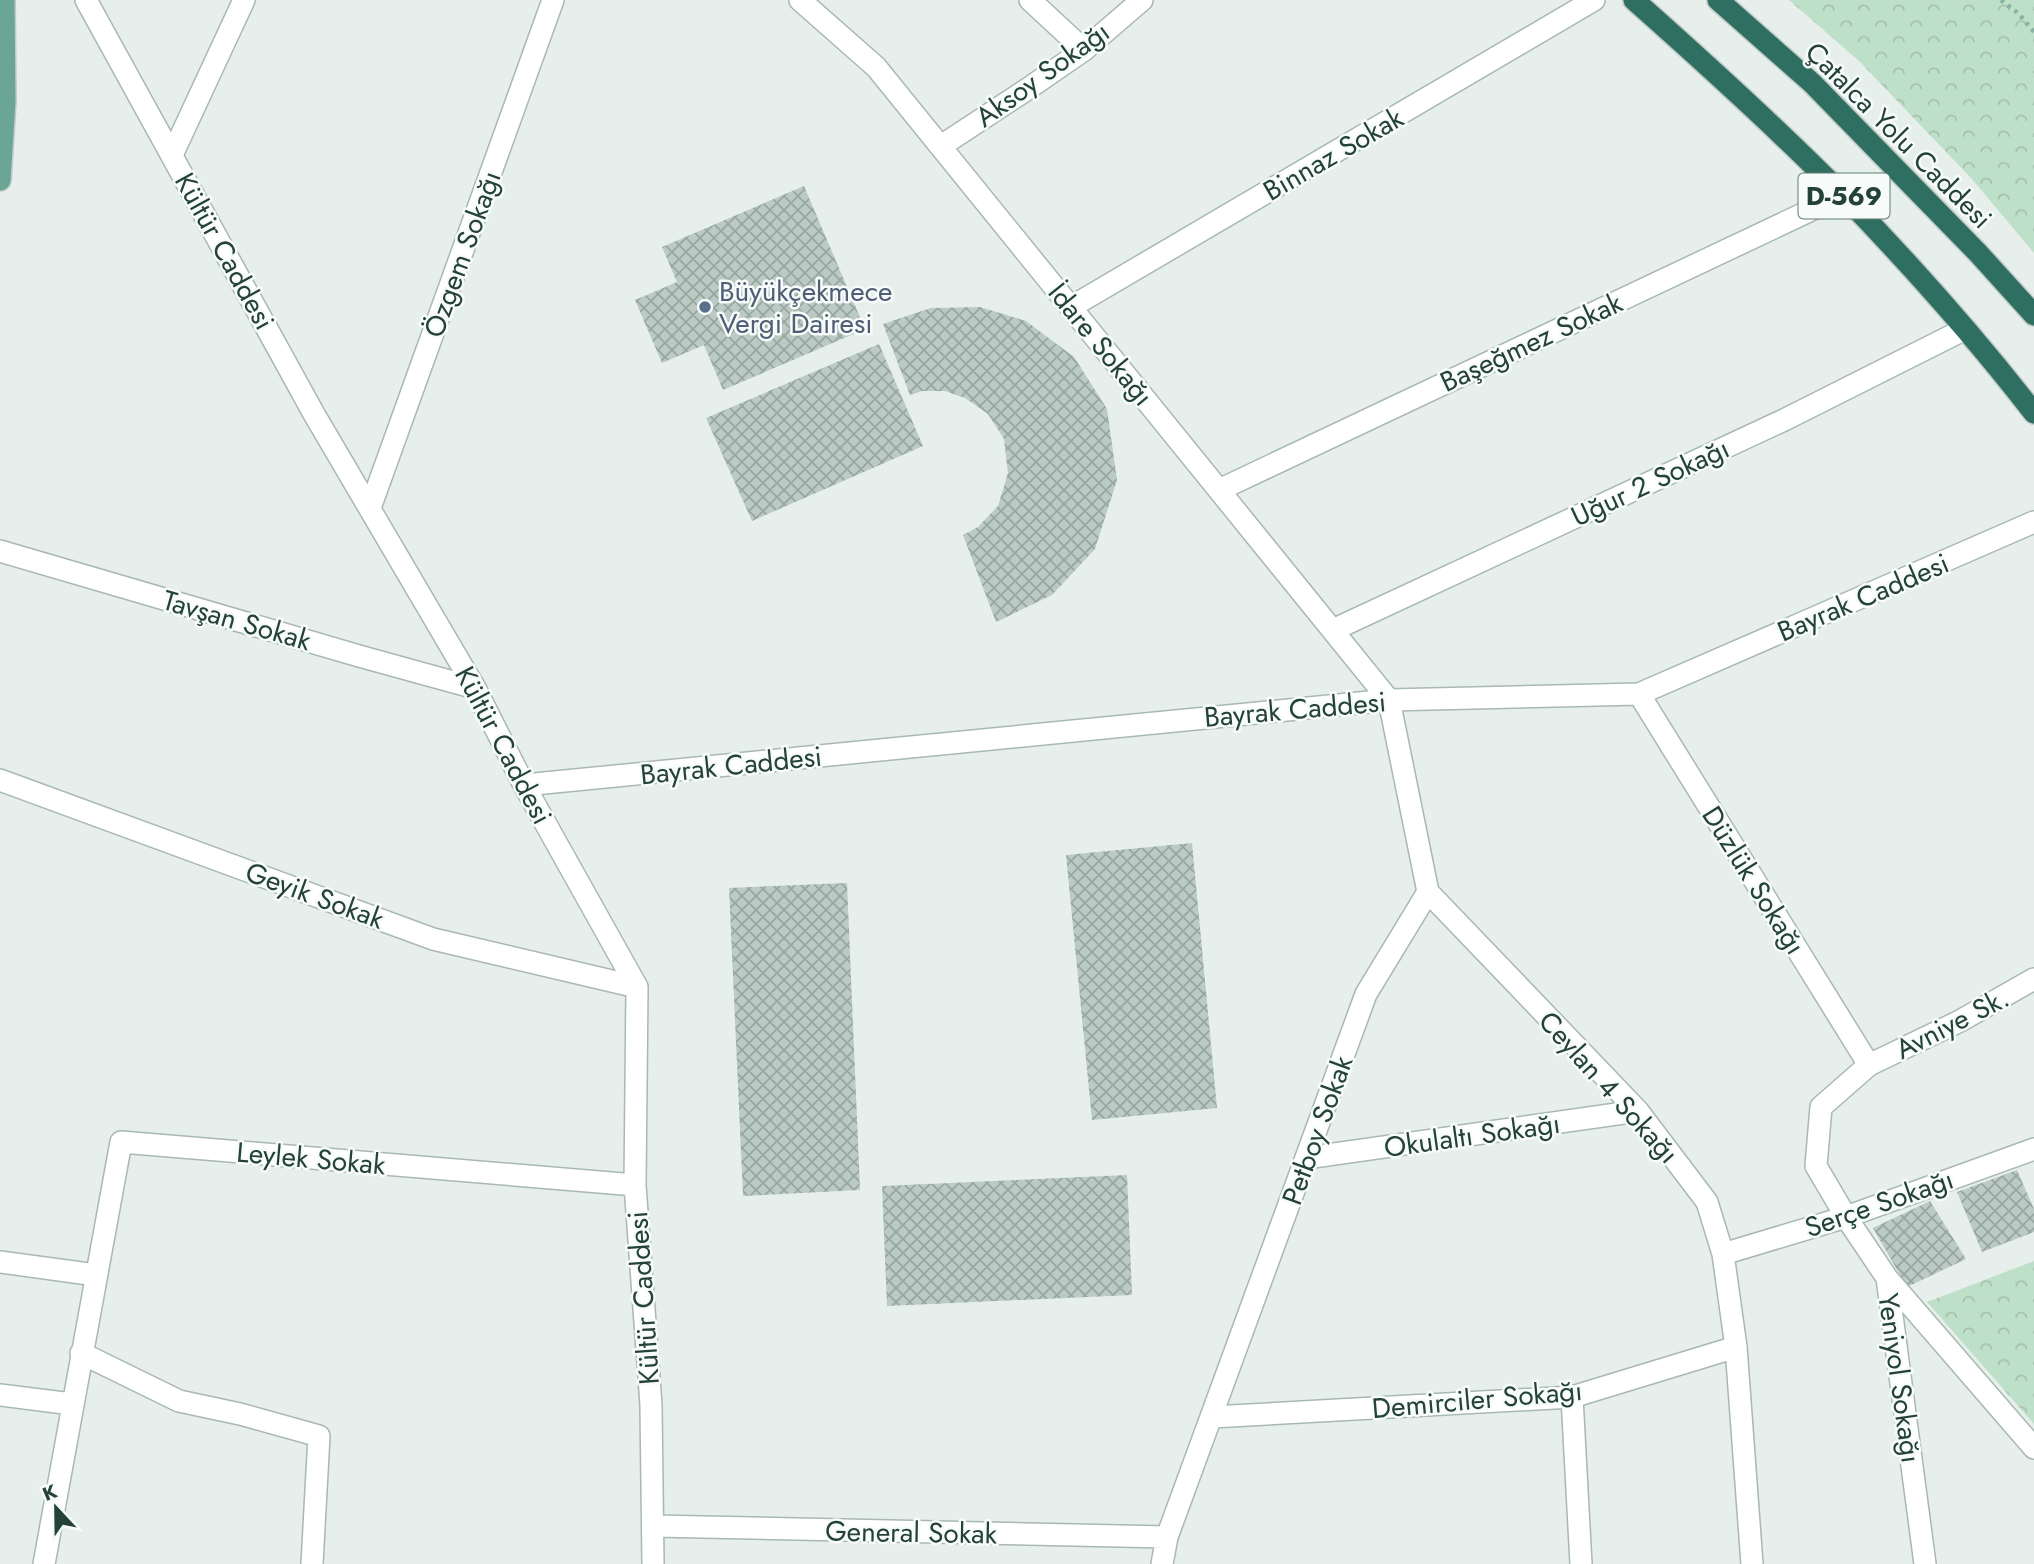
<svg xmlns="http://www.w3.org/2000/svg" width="2034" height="1564" font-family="Jost,sans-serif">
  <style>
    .forest { fill: url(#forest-crowns) }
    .building { fill: url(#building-cross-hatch) }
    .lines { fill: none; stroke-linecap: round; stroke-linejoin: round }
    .minor-casing { stroke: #a8b8b2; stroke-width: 24 }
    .major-casing { stroke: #c2cac8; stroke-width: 24 }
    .highway-casing { stroke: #c2cac8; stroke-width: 24 }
    .path { stroke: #86b3a5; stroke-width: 4.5; stroke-dasharray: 3.5 5; stroke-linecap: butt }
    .minor { stroke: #fff; stroke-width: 21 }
    .major { stroke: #6aa596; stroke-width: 21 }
    .highway { stroke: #2f6f62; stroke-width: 21 }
    .service-dot { fill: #5c6f8a; stroke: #f7fbf9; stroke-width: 2.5 }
    .labels { text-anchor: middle; stroke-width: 5; stroke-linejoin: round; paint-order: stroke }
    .shield { fill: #f7fbf9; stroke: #637a73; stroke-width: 2 }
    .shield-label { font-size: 26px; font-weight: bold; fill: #24423a }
    .street-label { font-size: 28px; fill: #24423a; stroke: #f7fbf9 }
    .service-label { font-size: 28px; fill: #4e5e75; stroke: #f7fbf9; text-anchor: start }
  </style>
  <defs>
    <pattern id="forest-crowns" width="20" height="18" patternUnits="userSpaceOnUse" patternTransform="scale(1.75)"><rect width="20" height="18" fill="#bfe0c8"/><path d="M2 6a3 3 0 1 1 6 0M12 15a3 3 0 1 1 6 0" fill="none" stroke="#a4c1ad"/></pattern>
    <pattern id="building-cross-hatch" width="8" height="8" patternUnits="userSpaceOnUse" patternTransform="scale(1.75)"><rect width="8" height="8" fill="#bbcac4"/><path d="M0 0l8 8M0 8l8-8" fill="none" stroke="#98a6a0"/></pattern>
  </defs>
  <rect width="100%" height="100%" fill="#e6efeb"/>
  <!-- forest -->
  <path class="forest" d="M1789,0H2034V253L1971,178L1858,60Z
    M2034,1261V1424L1927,1302Z"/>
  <!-- building -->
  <path class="building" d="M804,186L865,329L723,390L704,345L662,363L635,300L677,282L662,247Z
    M980,307L1026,321L1074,357L1107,409L1117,480L1095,549L1052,595L996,622L963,535L978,527L998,506L1008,473L1004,439L988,414L965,398L945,391H922L910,395L883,324L931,308Z
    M879,344L923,446L752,521L706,418Z
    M1192,843L1217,1108L1092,1120L1066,855Z
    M847,883L860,1190L743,1196L729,888Z
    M2017,1170L2034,1209V1232L1982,1252L1957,1192Z
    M1127,1175L1132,1295L887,1306L882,1186Z
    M1930,1201L1966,1259L1907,1287L1873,1228Z"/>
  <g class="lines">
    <defs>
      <path id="minor" d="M86,0L314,414L475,688L524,785L637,987L635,1185L651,1405L653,1564
        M800,0L876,67L1389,700L1428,892L1366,994L1167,1537L1162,1564
        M1030,0L1084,50
        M941,146L1029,88L1084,50L1142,0
        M172,155L244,0
        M1071,307L1594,0
        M1219,490L1843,195
        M370,508L553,0
        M0,551L359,656L475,688
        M1333,630L1784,420L1965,329
        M1639,694L1869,1065
        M0,780L433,939L637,987
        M524,785L1389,700L1639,694L2034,522
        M1428,892L1638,1111L1707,1202L1723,1254L1736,1347L1752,1564
        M1306,1158L1638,1111
        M1723,1254L1846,1217L2034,1149
        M0,1262L96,1275
        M1887,1278L2034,1448
        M81,1353L179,1401L240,1414L319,1436L312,1564
        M0,1395L72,1404
        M1572,1397L1581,1564
        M1212,1417L1572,1397L1736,1347
        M654,1526L1167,1537
        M44,1564L121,1142L635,1185
        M1925,1564L1887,1278L1846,1217L1816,1166L1821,1107L1869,1065L1960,1021L2034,979"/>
      <path id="major" d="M0,180L5,101L4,0"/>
      <path id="highway" d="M1634,0C1705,63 1777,128 1844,196C1911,265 1975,337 2034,413
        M1718,0L1812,83L1978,253L2034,315"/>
    </defs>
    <!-- minor casing -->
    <use href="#minor" class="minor-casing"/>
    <!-- major casing -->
    <use href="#major" class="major-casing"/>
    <!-- highway casing -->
    <use href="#highway" class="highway-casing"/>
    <!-- path -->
    <path class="path" d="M2001,0L2019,14L2034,32"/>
    <!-- minor -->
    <use href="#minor" class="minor"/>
    <!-- major -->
    <use href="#major" class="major"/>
    <!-- highway -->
    <use href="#highway" class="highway"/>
  </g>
  <!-- markers -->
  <circle class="service-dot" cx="705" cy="307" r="7"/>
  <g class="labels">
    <!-- shield labels -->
    <rect class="shield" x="1798.5" y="173.5" width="91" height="45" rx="5"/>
    <g class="shield-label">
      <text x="1844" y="205">D-569</text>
    </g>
    <!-- street labels -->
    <g class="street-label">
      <text transform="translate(1042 74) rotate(-36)" y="10">Aksoy Sokağı</text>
      <text transform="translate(1899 135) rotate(45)" y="10">Çatalca Yolu Caddesi</text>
      <text transform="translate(1333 154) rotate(-30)" y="10">Binnaz Sokak</text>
      <text transform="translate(225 251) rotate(61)" y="10">Kültür Caddesi</text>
      <text transform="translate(462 254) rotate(-70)" y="10">Özgem Sokağı</text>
      <text transform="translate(1531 342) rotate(-25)" y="10">Başeğmez Sokak</text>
      <text transform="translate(1101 344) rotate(51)" y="10">İdare Sokağı</text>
      <text transform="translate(1650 482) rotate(-25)" y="10">Uğur 2 Sokağı</text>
      <text transform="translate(1863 597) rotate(-23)" y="10">Bayrak Caddesi</text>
      <text transform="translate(237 620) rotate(16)" y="10">Tavşan Sokak</text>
      <text transform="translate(1295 709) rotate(-5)" y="10">Bayrak Caddesi</text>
      <text transform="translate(504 745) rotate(62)" y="10">Kültür Caddesi</text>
      <text transform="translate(731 765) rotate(-6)" y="10">Bayrak Caddesi</text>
      <text transform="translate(1754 880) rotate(58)" y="10">Düzlük Sokağı</text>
      <text transform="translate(315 895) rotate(20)" y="10">Geyik Sokak</text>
      <text transform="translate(1952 1023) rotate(-27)" y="10">Avniye Sk.</text>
      <text transform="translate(1609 1087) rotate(48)" y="10">Ceylan 4 Sokağı</text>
      <text transform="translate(1317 1130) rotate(-70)" y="10">Petboy Sokak</text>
      <text transform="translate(1472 1135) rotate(-8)" y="10">Okulaltı Sokağı</text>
      <text transform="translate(311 1158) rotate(5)" y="10">Leylek Sokak</text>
      <text transform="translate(1879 1203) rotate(-19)" y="10">Serçe Sokağı</text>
      <text transform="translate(643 1298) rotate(-94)" y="10">Kültür Caddesi</text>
      <text transform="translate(1900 1378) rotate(82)" y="10">Yeniyol Sokağı</text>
      <text transform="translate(1477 1399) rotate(-5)" y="10">Demirciler Sokağı</text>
      <text transform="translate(911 1532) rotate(1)" y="10">General Sokak</text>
    </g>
    <!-- service labels -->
    <g class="service-label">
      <text x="719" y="301">Büyükçekmece<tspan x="719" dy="32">Vergi Dairesi</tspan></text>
    </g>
  </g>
  <!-- north arrow -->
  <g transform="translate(56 1508) rotate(338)" stroke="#f7fbf9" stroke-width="5" paint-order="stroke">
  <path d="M0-5L12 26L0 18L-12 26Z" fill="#24423a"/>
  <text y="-10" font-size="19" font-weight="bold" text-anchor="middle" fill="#24423a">K</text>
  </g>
</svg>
